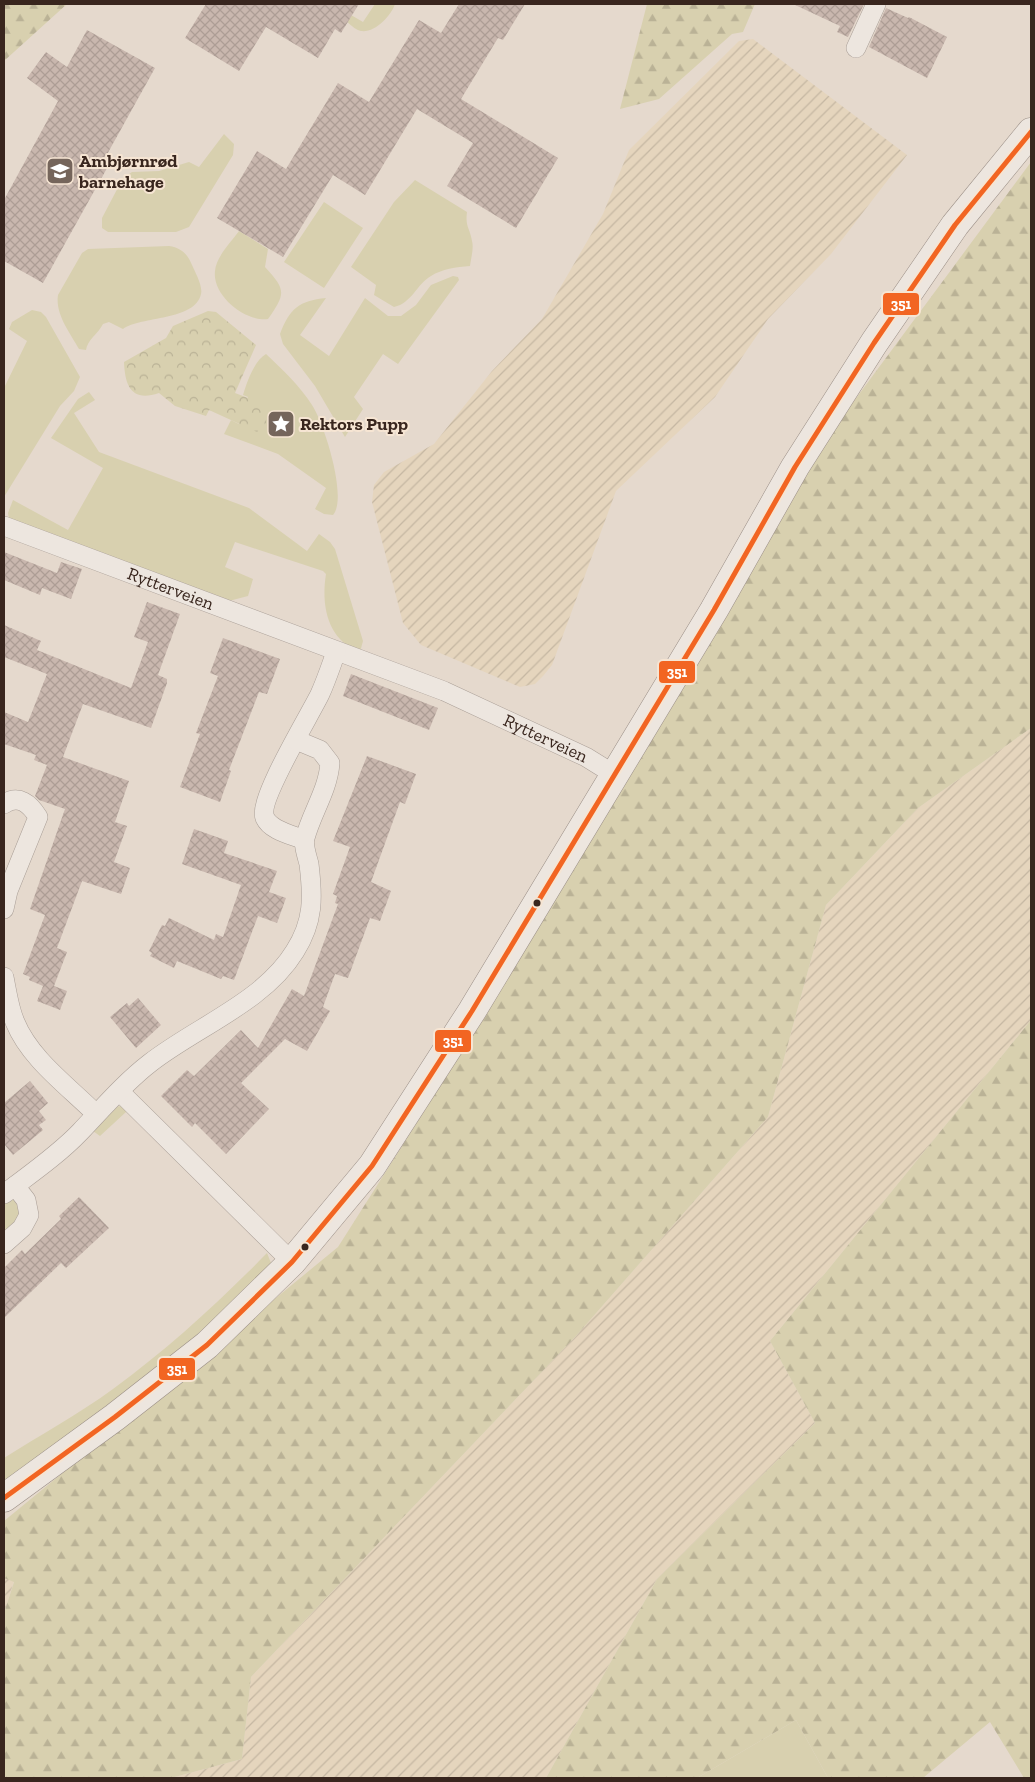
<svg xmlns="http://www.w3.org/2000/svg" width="1035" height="1782" font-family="'Zilla Slab',serif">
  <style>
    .farmland { fill: url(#farmland-furrows) }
    .green { fill: #d8d0af }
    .forest { fill: url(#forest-firs) }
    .park { fill: url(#park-crowns) }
    .building { fill: url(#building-cross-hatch) }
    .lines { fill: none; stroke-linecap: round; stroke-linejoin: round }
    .street-casing { stroke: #aa9f97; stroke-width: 20 }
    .secondary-casing { stroke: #9a8e86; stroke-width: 29 }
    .street { stroke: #ede6df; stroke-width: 19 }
    .secondary { stroke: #ede6df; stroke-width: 28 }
    .bus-1-casing { stroke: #f6e5d3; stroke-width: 9 }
    .bus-1 { stroke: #f26522; stroke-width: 5 }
    .bus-dot { fill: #39261e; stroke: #f6e5d3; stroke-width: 2 }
    .labels { text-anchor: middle; stroke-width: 4; stroke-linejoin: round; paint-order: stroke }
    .poi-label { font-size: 18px; font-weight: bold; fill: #39261e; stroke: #f6e5d3; text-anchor: start }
    .street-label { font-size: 18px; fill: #39261e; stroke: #f6e5d3 }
    .line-badge { stroke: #f6e5d3; stroke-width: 2 }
    .badge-label { font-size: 14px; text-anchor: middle; font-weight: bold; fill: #fff }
  </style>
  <defs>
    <pattern id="farmland-furrows" width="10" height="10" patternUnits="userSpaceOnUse" patternTransform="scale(1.25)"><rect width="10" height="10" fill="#e5d5bd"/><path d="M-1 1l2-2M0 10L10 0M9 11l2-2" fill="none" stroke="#c5b7a2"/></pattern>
    <pattern id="forest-firs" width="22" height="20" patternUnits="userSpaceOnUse" patternTransform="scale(1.25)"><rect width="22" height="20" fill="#d8d0af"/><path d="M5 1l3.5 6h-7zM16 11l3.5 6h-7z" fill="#bab296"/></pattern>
    <pattern id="park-crowns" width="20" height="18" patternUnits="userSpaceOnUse" patternTransform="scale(1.25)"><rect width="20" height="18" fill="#d8d0af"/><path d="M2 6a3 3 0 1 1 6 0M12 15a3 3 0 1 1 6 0" fill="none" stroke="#bab296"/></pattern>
    <pattern id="building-cross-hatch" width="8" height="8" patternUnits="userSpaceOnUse" patternTransform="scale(1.25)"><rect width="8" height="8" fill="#c9b7ae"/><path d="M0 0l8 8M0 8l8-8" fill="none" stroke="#ad9d95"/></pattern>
  </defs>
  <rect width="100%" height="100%" fill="#e5d9cd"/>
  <!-- farmland -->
  <path class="farmland" d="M753,39L907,155L831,254L768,319L715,397L616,491L552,665L543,676L535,684L520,687L421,645L403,623L372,502L374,485L384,472L434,444L492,371L542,319L603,214L629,150L739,41Z
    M1031,728V1020L770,1341L815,1423L657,1579L546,1778H171L242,1759L251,1677L576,1336L768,1117L826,905L918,808Z
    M4,1578L14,1581L4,1613Z"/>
  <!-- green -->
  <path class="green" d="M375,4H395C391,16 375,33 361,31C356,30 352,26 347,22L351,15L363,22Z
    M224,134L234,144L233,155L189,227L176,232H108L102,228V218L123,178L132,172L159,171L189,162L199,167Z
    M415,180L467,212C465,227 470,228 472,241C474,248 471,258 470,266C456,267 442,269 431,276C416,285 412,303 394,307L374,295L376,285L351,267L394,202Z
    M324,202L363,228L324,288L284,262Z
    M239,231L268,249L265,267C286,290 286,293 268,319C246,322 212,296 215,271C216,257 231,242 239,231Z
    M169,246C181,248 187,253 192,265C195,272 203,286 201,294C195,321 141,316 123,329L109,322L103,324C98,334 87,340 86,350L79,349C70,333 55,314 58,295L82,253L88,249Z
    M453,276L458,277L459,280L398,364L383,354L354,397L363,409L345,437L315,386L283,344L280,334C290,308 299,301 326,298L300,335L329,356L365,298L388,316H401L416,305L431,285Z
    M32,310L41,312L46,317L80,377L74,391L60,406L4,497V388L27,341L9,329L12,322Z
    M266,354C282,369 300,386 312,405C324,423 348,498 333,515L324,514L315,509L326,488L278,454L224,434L231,420L239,424L248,397L243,395C247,382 254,361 266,354Z
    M89,392L95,400L74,413L99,452L249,508L307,551L319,534L330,542L335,549L363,641L360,652C327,640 321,605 326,574L323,571L235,542L225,567L253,579L248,596L225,602L9,519L8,513L13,500L68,530L103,468L51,438L78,399Z
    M121,1106L125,1107L126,1112L100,1136L93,1131L114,1107Z
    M10,1198L15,1200L23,1214L4,1237V1201Z
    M267,1253L271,1263L269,1267L225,1311L144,1380L4,1481V1458C40,1435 79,1414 113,1389C169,1348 219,1302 267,1253Z
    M796,1720L828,1778H697Z"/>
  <!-- forest -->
  <path class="forest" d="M4,4H67L4,61Z
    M647,4H755L743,32L732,34L659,99L620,109Z
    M1031,162V728L918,808L826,905L768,1117L576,1336L251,1677L242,1759L171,1778H4V1613L14,1582L4,1578V1521L338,1247L501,990L834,428Z
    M1031,1020V1778H1024L990,1722L923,1778H828L796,1720L697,1778H546L657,1579L815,1423L770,1341Z"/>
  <!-- park -->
  <path class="park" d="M208,311L216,312L256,345L235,393L267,405L266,423L257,432L209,410L206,416L175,406L159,393C132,402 125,387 124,362L166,338L173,326Z"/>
  <!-- building -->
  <path class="building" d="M206,4H359L341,33L335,29L318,58L266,27L239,71L185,38Z
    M459,4H525L503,40L498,38L461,99L558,158L516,228L447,186L473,143L417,109L365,195L333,175L283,257L217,218L257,151L286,169L338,83L369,102L419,20L441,33Z
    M793,4H864L848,37L837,32L840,26Z
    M886,8L908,18L909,17L947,37L927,78L869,47Z
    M87,30L155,68L105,158L111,161L43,283L4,261V200L58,101L27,78L46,52L67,67Z
    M4,552L57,573L61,562L82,569L71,599L42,588L40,595L4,580Z
    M147,602L180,614L158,675L167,679V683L151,728L83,704L63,757L129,781L115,822L127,826L114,862L130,868L121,894L82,881L57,948L67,952L54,986L67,991L60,1010L37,1001L43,986L29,980L30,977L23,974L45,915L30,909L65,809L39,800L35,796L47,765L34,760L36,755L4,744V712L28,722L47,674L4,657V625L41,641L37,650L131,688L148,642L134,637Z
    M223,638L280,659L267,694L259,692L229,770L231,771L220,802L180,787L200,734L196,733L218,676L210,673Z
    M351,674L438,708L429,730L343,696Z
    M367,756L416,774L405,804L400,802L371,882L391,891L380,921L370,918L348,978L335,974L323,1007L330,1011L307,1051L285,1039L241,1083L269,1109L226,1154L195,1123L192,1127L161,1096L187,1070L194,1076L241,1030L258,1048L292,989L304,996L338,904L335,903L337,896L333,894L350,847L333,841Z
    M194,829L228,841L224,853L277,871L269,892L286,898L277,923L258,916L234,980L223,976L221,979L177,961L174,968L150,956L152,953L149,951L162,925L165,926L169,918L214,940L216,934L223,937L241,885L182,864Z
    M138,998L161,1025L136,1048L110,1017L127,1003L129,1006Z
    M30,1081L48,1103L39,1111L46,1120L39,1125L43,1130L13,1155L4,1144V1103Z
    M79,1197L109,1228L66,1268L61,1263L4,1318V1268L22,1250L25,1254L61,1219L59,1216Z"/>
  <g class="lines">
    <defs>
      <g id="street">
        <path d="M856,48L876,4"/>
        <path id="s1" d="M4,526L444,691L586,757L615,775"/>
        <path d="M4,804C19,794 30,804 38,817L8,891L4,909"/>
        <path d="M304,840C293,835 271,831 265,818C257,801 310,715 320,694C326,681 331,666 336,652"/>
        <path d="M4,977C7,992 9,1008 15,1022C30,1059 68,1086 96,1114"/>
        <path d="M120,1092L292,1262"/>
        <path d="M4,1194C29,1175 58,1155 80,1132C102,1109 124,1083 150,1063C196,1027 264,1002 295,951C314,921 313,897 309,864C307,856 303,845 305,838C312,812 328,790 330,763L320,750L296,740"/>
        <path d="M4,1244L22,1228L29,1215L26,1200L15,1186"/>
      </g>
      <path id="secondary" d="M4,1498L115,1417L207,1345L292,1262L372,1166L472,1011L714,610L795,467L874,343L955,225L1031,132"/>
    </defs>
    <!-- street casing -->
    <use href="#street" class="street-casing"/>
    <!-- secondary casing -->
    <use href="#secondary" class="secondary-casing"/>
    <!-- street -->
    <use href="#street" class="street"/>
    <!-- secondary -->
    <use href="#secondary" class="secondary"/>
    <defs>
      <path id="bus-1" d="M4,1498L115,1417L207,1345L292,1262L372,1166L472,1011L714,610L795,467L874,343L955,225L1031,132"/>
    </defs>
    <!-- bus-1 casing -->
    <use href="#bus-1" class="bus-1-casing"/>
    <!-- bus-1 -->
    <use href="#bus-1" class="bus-1"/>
  </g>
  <!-- icons -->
  <defs>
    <symbol id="school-square" viewBox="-11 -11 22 22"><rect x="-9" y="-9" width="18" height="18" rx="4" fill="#75655b" stroke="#f6e5d3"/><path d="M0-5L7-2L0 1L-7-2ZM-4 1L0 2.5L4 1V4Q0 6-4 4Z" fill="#fff"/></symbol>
    <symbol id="sight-square" viewBox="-11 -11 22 22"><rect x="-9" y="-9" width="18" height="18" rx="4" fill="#75655b" stroke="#f6e5d3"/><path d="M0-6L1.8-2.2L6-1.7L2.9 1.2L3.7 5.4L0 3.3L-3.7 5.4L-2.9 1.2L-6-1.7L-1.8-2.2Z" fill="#fff"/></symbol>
  </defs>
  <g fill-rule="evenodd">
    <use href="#school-square" x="44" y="155" width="32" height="32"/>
    <use href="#sight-square" x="265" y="408" width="32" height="32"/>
  </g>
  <!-- markers -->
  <g class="bus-dot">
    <circle cx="537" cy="903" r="4.5"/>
    <circle cx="305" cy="1247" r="4.5"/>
  </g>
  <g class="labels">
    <!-- poi labels -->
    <g class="poi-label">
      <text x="79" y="167">Ambjørnrød<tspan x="79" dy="21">barnehage</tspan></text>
      <text x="300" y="430">Rektors Pupp</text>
    </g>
    <!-- street labels -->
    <g class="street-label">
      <text dy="6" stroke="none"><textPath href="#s1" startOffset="178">Rytterveien</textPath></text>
      <text dy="6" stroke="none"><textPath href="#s1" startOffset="582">Rytterveien</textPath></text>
    </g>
  </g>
  <g class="line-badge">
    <rect x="882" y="292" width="38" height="24" rx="5" fill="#f26522"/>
    <rect x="658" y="660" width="38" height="24" rx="5" fill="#f26522"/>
    <rect x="434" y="1029" width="38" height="24" rx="5" fill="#f26522"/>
    <rect x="158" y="1357" width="38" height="24" rx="5" fill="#f26522"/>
  </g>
  <g class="badge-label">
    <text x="901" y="309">351</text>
    <text x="677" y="677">351</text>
    <text x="453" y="1046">351</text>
    <text x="177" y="1374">351</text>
  </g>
  <!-- border -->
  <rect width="1035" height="1782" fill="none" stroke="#39261e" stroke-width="10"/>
</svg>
